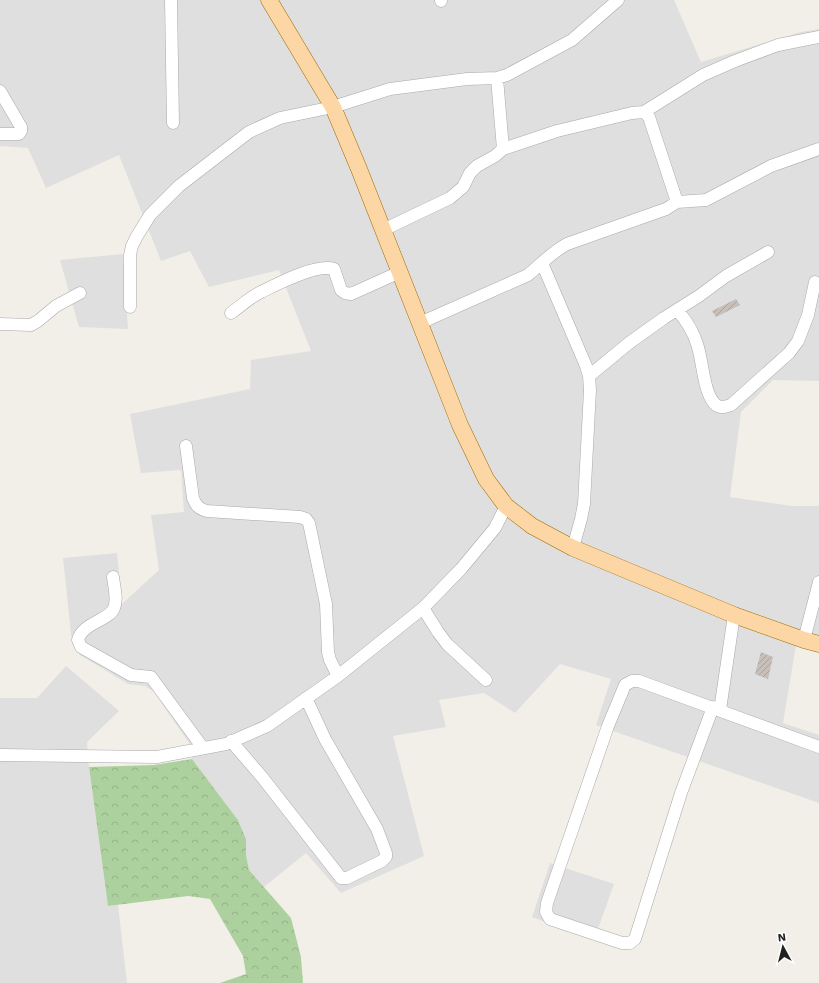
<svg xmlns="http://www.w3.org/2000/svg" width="819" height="983" font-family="'Work Sans',sans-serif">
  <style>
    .residential { fill: #e0dfdf }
    .forest { fill: url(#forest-crowns) }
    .building { fill: url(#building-hatch) }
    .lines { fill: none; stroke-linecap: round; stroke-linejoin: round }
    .minor-casing { stroke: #a9a9a9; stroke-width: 13 }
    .major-casing { stroke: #a06b00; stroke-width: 17 }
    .minor { stroke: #fff; stroke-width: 12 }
    .major { stroke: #fcd6a4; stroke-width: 16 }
  </style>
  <defs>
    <pattern id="forest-crowns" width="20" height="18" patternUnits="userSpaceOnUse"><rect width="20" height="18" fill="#add19e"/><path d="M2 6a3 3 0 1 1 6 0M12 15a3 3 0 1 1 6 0" fill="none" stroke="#95b388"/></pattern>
    <pattern id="building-hatch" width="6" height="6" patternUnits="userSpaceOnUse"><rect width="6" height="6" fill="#c7bfb8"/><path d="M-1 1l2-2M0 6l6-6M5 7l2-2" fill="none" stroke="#aba49e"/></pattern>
  </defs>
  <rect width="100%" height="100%" fill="#f2efe9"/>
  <!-- residential -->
  <path class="residential" d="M0,0H674L701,62L801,32L819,29V381L773,380L741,412L730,497L792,506H819V651L796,645L783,723L819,735V803L596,725L611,679L560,664L515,713L484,693L439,700L446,727L393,736L424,856L341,893L306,853L264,887L249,870L246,855V839L238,820L192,759L189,743L154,692L145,686L128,684L80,655L72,643L63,558L117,553L122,604L159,570L151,515L184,512L181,470L141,473L130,414L250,389L251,360L311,351L279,270L209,287L190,251L161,261L119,155L46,188L28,148L0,146Z
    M123,254L128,329L79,327L60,260Z
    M66,666L119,711L87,742L89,767L108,906L118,905L127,983H0V698H37Z
    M550,863L614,884L594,940L532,917Z"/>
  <!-- forest -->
  <path class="forest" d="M192,759L238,820L246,839V855L249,870L291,918L301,957L303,983H220L246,974L243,956L210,899L188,896L108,906L89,767L154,765Z"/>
  <!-- building -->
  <path class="building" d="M736,299L740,305L716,317L712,311Z
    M761,652L773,657L768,679L755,674Z"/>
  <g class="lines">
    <defs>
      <path id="minor" d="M171,0L173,123
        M441,0V1
        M0,91L21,127V131L19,134H0
        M644,112L703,75L735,61L778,45L819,37
        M503,149L557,131L632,113L644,112L649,117L677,202
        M383,230L450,198L463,187L470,173L477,166L495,156L503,149L497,78
        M542,263L586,366L589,376L590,390L584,504L581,519L573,548
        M130,307V255L132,246L137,236L150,215L179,186L249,132L280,118L333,107L390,89L467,79L497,78L507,75L572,40L618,0
        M677,310C686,320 693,331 697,344C703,361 703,390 714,403C719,409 725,407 731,405L789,353L798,341L808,315L815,282
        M231,313C241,306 250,297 261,292C277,284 317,263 334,269L341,290L345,293L351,294L400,272
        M420,323L528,275C541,264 552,252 567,244L666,209L677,202L706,200L771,166L819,149
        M0,324L31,325L38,321L56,306L80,293
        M589,376L629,343L664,318L699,296L726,276L768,252
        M186,446L193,498C196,506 199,509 207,511L300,517L306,519L309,523L326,604L328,652L330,660L338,676
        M113,577C114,587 118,599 114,608C110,620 82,623 78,640L81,647L131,675L151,677L203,748
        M423,608L438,632L447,644L486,680
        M804,640L819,582
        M713,707L681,793L635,939L630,943H622L550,919L546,912L547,903L608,726L625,685L632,681H639L819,747
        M720,710L734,615
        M231,741L262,777L341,878H347L382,861L386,857V853L377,829L325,739L306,698
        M0,755L157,757L226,744L267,726L338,676L423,608L461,569L495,528L506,506"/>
      <path id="major" d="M269,0L333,107L359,169L460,425L486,479L506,506L532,526L573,548L734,615L804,640L819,644"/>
    </defs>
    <!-- minor casing -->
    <use href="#minor" class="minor-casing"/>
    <!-- major casing -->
    <use href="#major" class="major-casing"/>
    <!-- minor -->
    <use href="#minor" class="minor"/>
    <!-- major -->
    <use href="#major" class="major"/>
  </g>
  <!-- north arrow -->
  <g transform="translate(783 947) rotate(353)" stroke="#ffffff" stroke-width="3" paint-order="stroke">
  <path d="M0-3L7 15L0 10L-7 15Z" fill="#222222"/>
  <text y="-6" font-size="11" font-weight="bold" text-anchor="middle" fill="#222222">N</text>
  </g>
</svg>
